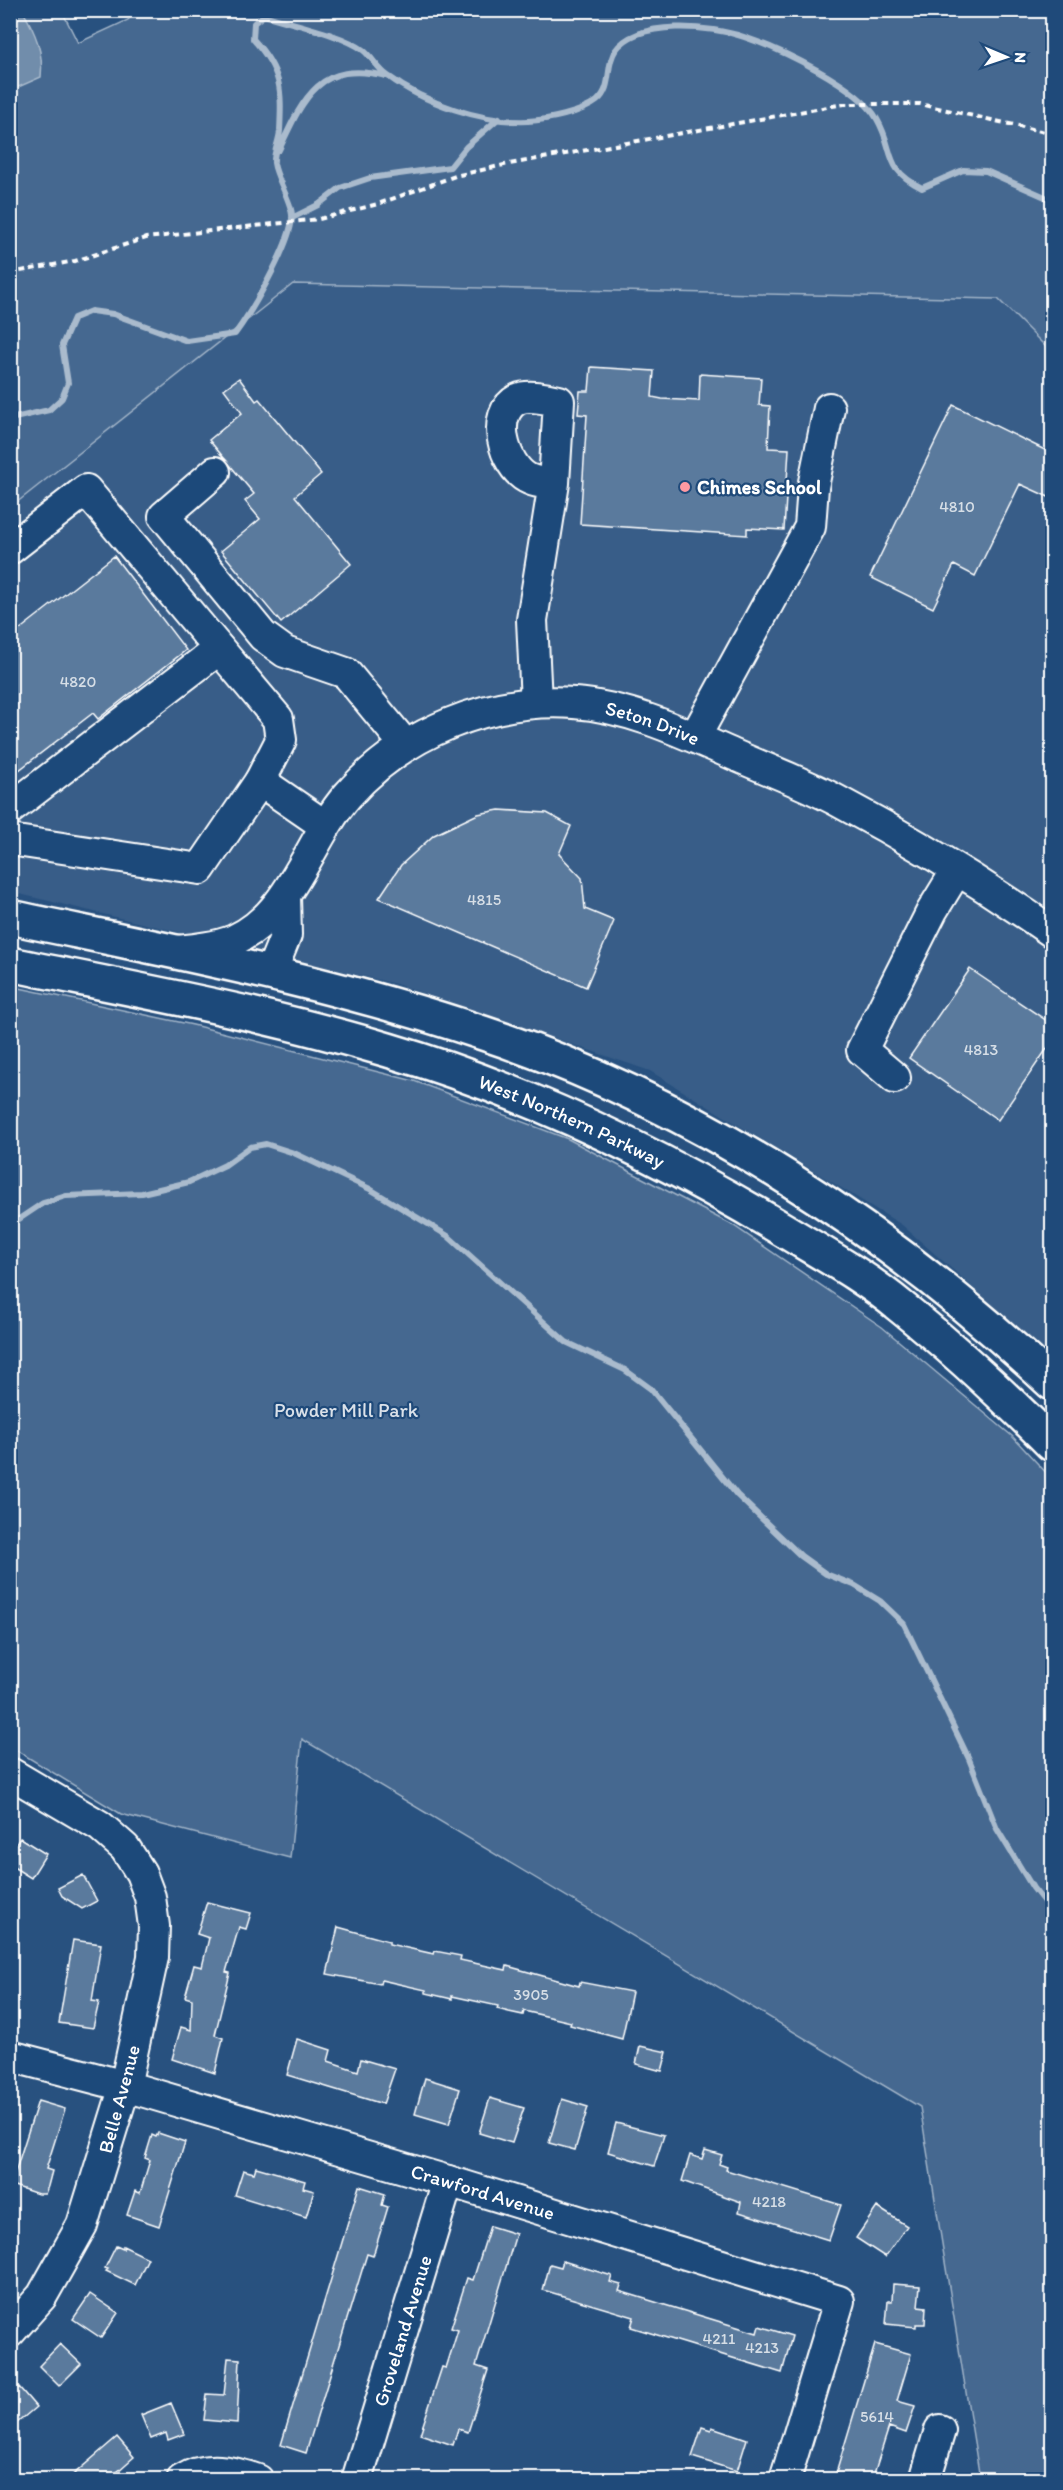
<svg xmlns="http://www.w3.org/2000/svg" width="1063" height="2490" font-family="Itim,sans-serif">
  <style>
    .built { fill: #375d88 }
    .green { fill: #446890; stroke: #a2b4c8; stroke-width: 1.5 }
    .water { fill: #718dab; stroke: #aabbcd; stroke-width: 1.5 }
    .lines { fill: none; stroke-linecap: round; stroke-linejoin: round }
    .stream { stroke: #aabbcd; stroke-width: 6 }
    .building { fill: #5a7a9d; stroke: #fff; stroke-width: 1.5 }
    .minor-casing { stroke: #fff; stroke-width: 34 }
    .major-casing { stroke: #fff; stroke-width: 38 }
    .path { stroke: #fff; stroke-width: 4; stroke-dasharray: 6 4.5; stroke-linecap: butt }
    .minor { stroke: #1f4a7a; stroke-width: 30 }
    .major { stroke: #1f4a7a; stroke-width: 33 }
    .poi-dot { fill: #ff9aa2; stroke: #1f4a7a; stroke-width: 2 }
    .labels { text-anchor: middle; stroke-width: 4.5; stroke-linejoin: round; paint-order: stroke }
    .number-label { font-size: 16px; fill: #d6dee6 }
    .poi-label { font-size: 20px; font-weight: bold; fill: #fff; stroke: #1f4a7a; text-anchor: start }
    .street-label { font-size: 20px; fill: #fff; stroke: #1f4a7a }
    .park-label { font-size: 20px; fill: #dae1e9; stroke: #1f4a7a }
  </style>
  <rect width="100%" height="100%" fill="#28517f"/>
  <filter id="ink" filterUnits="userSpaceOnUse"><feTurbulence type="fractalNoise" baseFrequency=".0167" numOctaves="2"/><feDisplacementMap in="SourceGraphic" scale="12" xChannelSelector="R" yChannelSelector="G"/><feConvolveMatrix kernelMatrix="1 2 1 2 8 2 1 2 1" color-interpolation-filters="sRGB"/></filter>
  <g filter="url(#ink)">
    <!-- built -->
    <path class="built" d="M293,284L998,299L1052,353V1357L902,1225L650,1071L396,984L11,892V507Z"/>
    <!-- green -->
    <path class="green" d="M136,10L1052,11V353L998,299L293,284L11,507V11H62L78,43L128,20Z
      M10,986L193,1025L414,1081L568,1139L734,1226L882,1327L1012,1436L1052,1479V2479H980L920,2107L302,1739L290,1858L121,1814L11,1747Z"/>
    <!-- water -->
    <path class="water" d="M11,10L23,11C35,32 44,52 41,77L14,89L10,88Z"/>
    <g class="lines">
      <!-- stream -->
      <path class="stream" d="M279,150C304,96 320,60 386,76
        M292,218L318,205L340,188L370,178L450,167L466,147L499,118
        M10,419L49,410L62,398L68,383L62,345L74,318L91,311L113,314L187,341L235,334C252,311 289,247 292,219C294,205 276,179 274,163C273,153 279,142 280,131C282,89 282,71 253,39L254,23L264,15C291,24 342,34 363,50C372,57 378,69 388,76C424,103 483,123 528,121C547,120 582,113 597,101C613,88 605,66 615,51C637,18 712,26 744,37C780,49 859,86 877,119C896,152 882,168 922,188L963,170L986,171L1052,200
        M10,1225L43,1203L66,1196L142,1193L189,1182L225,1165L250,1147L266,1144L294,1153L370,1189L448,1236L566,1342L625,1370L651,1389L737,1495L801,1556L826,1574L854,1585L880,1601L904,1624L969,1759L997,1829L1033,1888L1052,1912"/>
    </g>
    <!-- building -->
    <path class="building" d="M591,367L654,371L652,397L662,399L699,401L700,374L761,378L759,405L770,406L768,448L789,449L784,530L747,528V535L580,524L587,415L578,414L580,391H589Z
      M239,378L256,401L259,399L321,474L295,496L351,564L281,623L221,551L260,519L245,501L254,494L209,440L242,413L224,389Z
      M953,405L1053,454V499L1020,484L975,576L954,565L933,608L870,577Z
      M114,556L186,650L98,719L93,713L10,777V637Z
      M499,810L547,813L571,826L559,854L582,878L585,909L614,921L586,987L379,898L401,865L434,835L478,814Z
      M970,969L1053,1025V1040L998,1120L909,1058Z
      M20,1838L46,1854L31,1878L10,1865V1853Z
      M83,1875L97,1901L82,1909L62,1896L58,1888Z
      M207,1902L251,1913L246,1929L239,1927L226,1972L230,1973L215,2035L223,2038L215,2073L172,2059L181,2027L191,2030L192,1999L185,1997L194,1965L202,1967L209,1938L197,1934Z
      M338,1927L389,1941V1944L434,1954L435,1951L461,1956L460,1960L506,1970L507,1966L579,1986L580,1982L632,1992L622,2039L570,2025L571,2022L524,2011L523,2015L509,2012L497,2009L498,2006L452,1996V1999L426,1993V1990L381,1980L380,1984L327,1974Z
      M73,1940L101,1944L92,2001L99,2002L93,2028L59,2023Z
      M297,2039L331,2050L328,2061L358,2071L361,2059L395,2069L383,2104L287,2075Z
      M640,2046L667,2052L662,2071L636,2064Z
      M425,2078L460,2089L449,2124L415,2114Z
      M490,2098L524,2108L512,2143L479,2133Z
      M562,2099L588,2107L575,2150L549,2143Z
      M38,2101L65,2109L46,2169L52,2171L48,2186L45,2194H38L11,2185Z
      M616,2123L664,2135L654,2166L608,2152Z
      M158,2133L185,2142L159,2226L127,2215L135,2191L140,2193L141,2190L150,2160L145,2158L152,2135L156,2137Z
      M705,2150L722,2155L719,2164L727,2167L726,2170L841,2205L829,2240L739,2212L741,2202L682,2181L690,2155L702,2159Z
      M256,2167L305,2181L303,2188L314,2191L306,2217L235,2195L243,2170L254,2173Z
      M359,2186L385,2194L382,2205L388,2207L373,2256L367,2254L306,2453L281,2445Z
      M877,2207L907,2226L885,2257L856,2238Z
      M490,2226L516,2234L476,2366L488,2370L468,2432L458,2429L453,2445L420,2434L442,2367L446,2368L458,2330L451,2328L467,2278L473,2280Z
      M116,2246L123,2249V2246L148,2258L135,2285L106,2271L108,2269L105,2268Z
      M563,2261L612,2276L610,2282L621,2285L619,2291L757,2333L759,2326L792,2336L782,2373L631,2327L634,2317L543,2290L550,2264L561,2267Z
      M893,2284L920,2286L918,2306L926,2307L925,2324H916V2327L886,2324L888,2301H892Z
      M90,2294L118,2313L101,2338L73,2319Z
      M60,2344L81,2364L59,2386L39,2366Z
      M875,2344L911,2354L897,2401L915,2406L906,2433L889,2427L872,2480H834Z
      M228,2358L240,2359L237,2423L204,2420L207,2394L224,2395Z
      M19,2387L36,2407L10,2429V2395Z
      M171,2403L184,2434L168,2440L166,2433L151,2439L141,2415Z
      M702,2427L711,2430L712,2427L747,2439L737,2471L692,2457Z
      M117,2437L134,2457L126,2464L108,2480H67Z"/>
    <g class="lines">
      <defs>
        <g id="minor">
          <path d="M215,472L164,516L263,636L285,652L346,673L406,746"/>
          <path d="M10,549L86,490L278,719L281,740L260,781L324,825"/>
          <path d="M536,702L532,620L554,483L559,401C547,399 529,394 518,399C489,414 504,465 527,478C536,483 545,483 554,483"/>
          <path d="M695,737L810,527L813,487L829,408"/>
          <path d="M10,809L219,649"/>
          <path d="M10,840L200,869L260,781"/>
          <path id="s1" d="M178,951C197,949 216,947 234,940C292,914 308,841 347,796C403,732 491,697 574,703C629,707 682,732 732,754C766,769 802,782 836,800C910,839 983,884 1052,932"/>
          <path d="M271,972L286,935L285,897"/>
          <path d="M895,1078L862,1050L932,911L957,870"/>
          <path d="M10,1773L100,1826L125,1848L141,1873L150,1897L154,1926L153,1957L125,2086L82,2225L42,2296L10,2332"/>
          <path id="s2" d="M10,2056L125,2086L448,2181L839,2301L785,2480"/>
          <path d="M182,2480C207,2465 232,2471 258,2480"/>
          <path id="s3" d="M357,2480L448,2181"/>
          <path d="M925,2480L940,2430"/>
        </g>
        <g id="major">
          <path d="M10,917C170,951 331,981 486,1034C698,1105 890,1231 1052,1383"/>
          <path id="s4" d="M10,964C137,990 265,1013 388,1050C527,1091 659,1155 782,1229C823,1254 864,1276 900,1306C954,1349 1004,1396 1052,1444"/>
        </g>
      </defs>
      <!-- minor casing -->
      <use href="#minor" class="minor-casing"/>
      <!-- major casing -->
      <use href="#major" class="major-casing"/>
      <!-- path -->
      <path class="path" d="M10,273L75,261L146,238L319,219L378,204L455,176L504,165L844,104H920L1045,132"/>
      <!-- minor -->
      <use href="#minor" class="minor"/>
      <!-- major -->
      <use href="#major" class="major"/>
    </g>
  </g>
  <!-- markers -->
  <circle class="poi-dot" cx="685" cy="487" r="6"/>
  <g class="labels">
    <!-- number labels -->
    <g class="number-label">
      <text x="957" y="512">4810</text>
      <text x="78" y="687">4820</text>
      <text x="484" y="905">4815</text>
      <text x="981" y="1055">4813</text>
      <text x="531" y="2000">3905</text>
      <text x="769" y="2207">4218</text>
      <text x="719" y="2344">4211</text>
      <text x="762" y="2353">4213</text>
      <text x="877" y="2422">5614</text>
    </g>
    <!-- poi labels -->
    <g class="poi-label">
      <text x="697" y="494">Chimes School</text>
    </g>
    <!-- street labels -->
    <g class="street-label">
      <text dy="7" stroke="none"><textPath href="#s1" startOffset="578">Seton Drive</textPath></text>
      <text dy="7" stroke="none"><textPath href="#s4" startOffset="585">West Northern Parkway</textPath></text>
      <text transform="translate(119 2099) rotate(-75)" y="7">Belle Avenue</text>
      <text dy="7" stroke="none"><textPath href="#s2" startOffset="492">Crawford Avenue</textPath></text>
      <text dy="7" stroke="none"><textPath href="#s3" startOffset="156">Groveland Avenue</textPath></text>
    </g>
    <!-- park labels -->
    <g class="park-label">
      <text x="346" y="1417">Powder Mill Park</text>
    </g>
  </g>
  <!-- margin -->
  <rect width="1063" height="2490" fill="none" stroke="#1f4a7a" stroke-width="36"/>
  <rect x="18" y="18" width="1027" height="2454" fill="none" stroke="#fff" stroke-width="2" filter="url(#ink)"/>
  <!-- north arrow -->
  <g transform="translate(1006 57) rotate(92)" stroke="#1f4a7a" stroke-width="4.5" paint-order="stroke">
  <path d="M0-4.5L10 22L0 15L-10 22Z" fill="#ffffff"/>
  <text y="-9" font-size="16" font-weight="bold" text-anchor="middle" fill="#ffffff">N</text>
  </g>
</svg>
